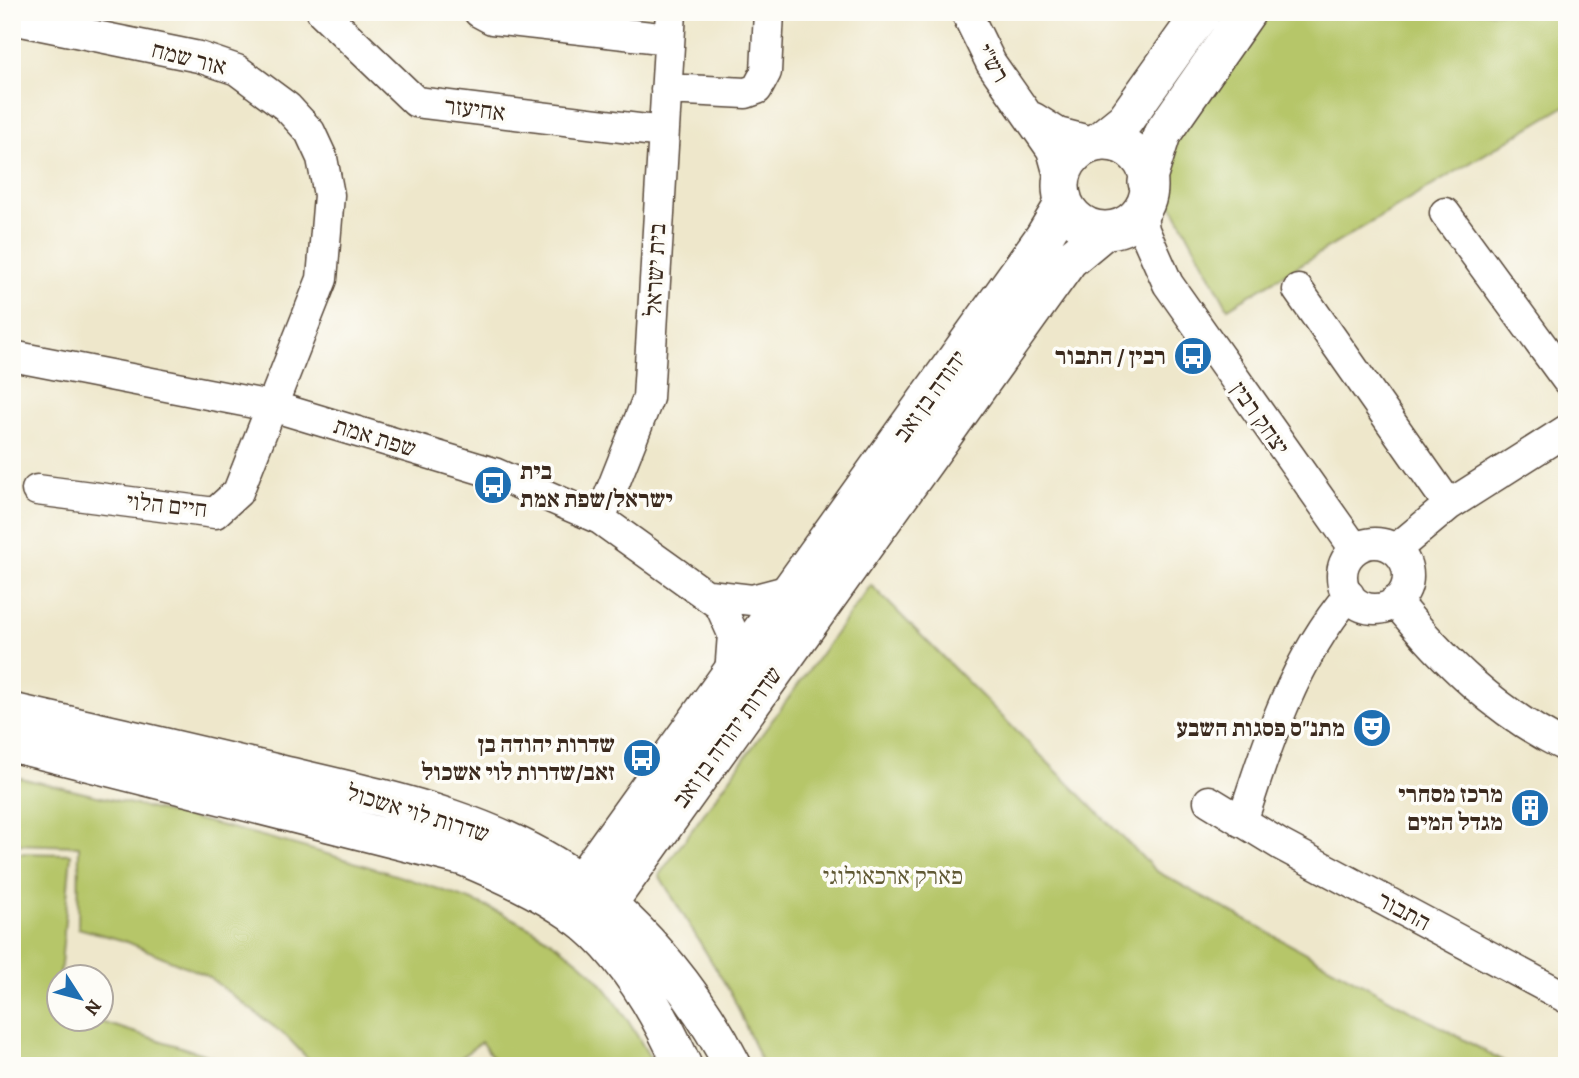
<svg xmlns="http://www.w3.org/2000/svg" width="1579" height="1078" font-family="Alegreya,'Frank Ruhl Libre',serif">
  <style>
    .green { fill: #b6c669; stroke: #787844; stroke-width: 2 }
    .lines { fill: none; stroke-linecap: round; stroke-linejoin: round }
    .minor-casing { stroke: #564638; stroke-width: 33 }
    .major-casing { stroke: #564638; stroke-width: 40 }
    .minor { stroke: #fff; stroke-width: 30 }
    .major { stroke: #fff; stroke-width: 37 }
    .labels { text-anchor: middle; stroke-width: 7; stroke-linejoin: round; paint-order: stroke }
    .street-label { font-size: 24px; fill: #3b2a1e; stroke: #fdfcf7 }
    .poi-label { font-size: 24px; font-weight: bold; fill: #3b2a1e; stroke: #fdfcf7; text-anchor: end }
    .park-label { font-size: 24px; fill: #605934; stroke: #fdfcf7 }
  </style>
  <rect width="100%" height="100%" fill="#fdfcf7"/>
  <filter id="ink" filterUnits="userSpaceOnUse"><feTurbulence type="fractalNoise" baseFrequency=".0143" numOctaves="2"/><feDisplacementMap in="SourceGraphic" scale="14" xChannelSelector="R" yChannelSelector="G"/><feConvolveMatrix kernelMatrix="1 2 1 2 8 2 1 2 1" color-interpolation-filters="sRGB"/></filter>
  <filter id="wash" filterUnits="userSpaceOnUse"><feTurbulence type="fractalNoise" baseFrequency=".00686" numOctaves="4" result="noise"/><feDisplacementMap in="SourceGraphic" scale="28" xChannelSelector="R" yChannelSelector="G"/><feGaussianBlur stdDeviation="1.57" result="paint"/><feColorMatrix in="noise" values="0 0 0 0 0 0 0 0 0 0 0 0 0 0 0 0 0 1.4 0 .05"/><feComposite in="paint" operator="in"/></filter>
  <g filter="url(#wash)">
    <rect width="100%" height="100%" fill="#eee7cb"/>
    <!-- green -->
    <path class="green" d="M1258,12H1567V105L1228,308L1160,183L1181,117Z
      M871,585L1156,871L1512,1066H763L733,997L659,875Z
      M12,776C134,805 257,831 376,869C450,892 521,912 581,963C613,990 634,1031 655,1066H499L481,1042L450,1066H315L286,1036L206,975L125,941L78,928L79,846L12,844Z
      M12,853L71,854L60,976V1018L92,1019L241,1066H12Z"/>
  </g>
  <g filter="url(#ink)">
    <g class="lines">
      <defs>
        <path id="minor" d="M322,12L416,102L663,132
          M479,12L492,19L669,39
          M966,12L991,63L1052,150L1062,186
          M12,19L199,57L237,70L287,107L310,132L322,158L329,195L322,279L238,492L215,513L37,490
          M666,89L746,93L757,89L766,72L769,12
          M1034,118L1058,133L1093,142
          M1141,208L1144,230L1168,284L1355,549
          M1445,213L1567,380
          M1298,290L1449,505
          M12,356L275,407L494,473L600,519L720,605L733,634L730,674
          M600,519L648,398L671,12
          M1342 576a33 33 0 1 1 66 0a33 33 0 1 1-66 0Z
          M1395,550L1449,505L1567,430
          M709,595L752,600L790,590
          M1395,601C1443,660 1498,714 1567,747
          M1209,801L1281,845L1567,998
          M1242,822C1267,743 1295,658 1349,595"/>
        <path id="major" d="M1099,141L1125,120L1202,12
          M1061 186a44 44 0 1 1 88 0a44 44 0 1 1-88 0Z
          M1147,182L1162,134L1247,12
          M12,712C102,732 191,753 281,774C383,798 496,820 582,884C645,930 698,997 733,1066
          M12,743L464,857C502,873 540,890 574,914C623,950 659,1012 683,1066
          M576,916L608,904L1069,260L1104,231
          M576,916L581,882L1043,238L1060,210L1063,198"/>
      </defs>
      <!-- minor casing -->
      <use href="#minor" class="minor-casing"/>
      <!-- major casing -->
      <use href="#major" class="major-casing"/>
      <!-- minor -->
      <use href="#minor" class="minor"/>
      <!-- major -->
      <use href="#major" class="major"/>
    </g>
  </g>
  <!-- icons -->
  <defs>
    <symbol id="bus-disc" viewBox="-11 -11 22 22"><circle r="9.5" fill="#1f6fb2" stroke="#fdfcf7"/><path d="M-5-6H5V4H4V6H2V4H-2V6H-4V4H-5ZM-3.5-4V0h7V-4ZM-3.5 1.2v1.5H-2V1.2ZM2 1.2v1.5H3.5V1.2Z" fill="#fff"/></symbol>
    <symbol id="theatre-disc" viewBox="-11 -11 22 22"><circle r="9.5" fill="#1f6fb2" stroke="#fdfcf7"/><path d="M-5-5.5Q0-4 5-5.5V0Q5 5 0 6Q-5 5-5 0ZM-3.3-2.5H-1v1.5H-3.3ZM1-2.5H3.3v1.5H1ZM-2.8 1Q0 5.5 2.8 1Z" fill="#fff"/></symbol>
    <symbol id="building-disc" viewBox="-11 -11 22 22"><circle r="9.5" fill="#1f6fb2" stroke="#fdfcf7"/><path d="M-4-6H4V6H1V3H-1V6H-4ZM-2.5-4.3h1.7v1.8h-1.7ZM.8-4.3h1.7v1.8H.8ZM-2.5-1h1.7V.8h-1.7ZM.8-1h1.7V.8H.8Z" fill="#fff"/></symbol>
  </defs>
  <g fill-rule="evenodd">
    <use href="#bus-disc" x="1171" y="334" width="44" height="44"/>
    <use href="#bus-disc" x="471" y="463" width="44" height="44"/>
    <use href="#theatre-disc" x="1350" y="706" width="44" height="44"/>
    <use href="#bus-disc" x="620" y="736" width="44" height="44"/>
    <use href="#building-disc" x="1508" y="786" width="44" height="44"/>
  </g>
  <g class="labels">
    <!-- street labels -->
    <g class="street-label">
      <text transform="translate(189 58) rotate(14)" y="8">אור שמח</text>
      <text transform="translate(993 63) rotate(59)" y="8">רש"י</text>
      <text transform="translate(475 109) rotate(7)" y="8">אחיעזר</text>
      <text transform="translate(655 270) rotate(-87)" y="8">בית ישראל</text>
      <text transform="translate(930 396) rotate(-54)" y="8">יהודה בן זאב</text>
      <text transform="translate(1260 418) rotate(55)" y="8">יצחק רבין</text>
      <text transform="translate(375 437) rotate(17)" y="8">שפת אמת</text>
      <text transform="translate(167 505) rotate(6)" y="8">חיים הלוי</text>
      <text transform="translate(727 737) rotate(-54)" y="8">שדרות יהודה בן זאב</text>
      <text transform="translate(418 813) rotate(17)" y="8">שדרות לוי אשכול</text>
      <text transform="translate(1404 911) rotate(28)" y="8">התבור</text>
    </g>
    <!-- poi labels -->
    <g class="poi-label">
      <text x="1166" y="364">רבין / התבור</text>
      <text x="520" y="479" text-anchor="start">בית<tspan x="520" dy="28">ישראל/שפת אמת</tspan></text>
      <text x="1345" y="736">מתנ"ס פסגות השבע</text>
      <text x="615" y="752">שדרות יהודה בן<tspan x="615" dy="28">זאב/שדרות לוי אשכול</tspan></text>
      <text x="1503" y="802">מרכז מסחרי<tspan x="1503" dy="28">מגדל המים</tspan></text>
    </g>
    <!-- park labels -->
    <g class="park-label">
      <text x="893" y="884">פארק ארכאולוגי</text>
    </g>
  </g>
  <!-- margin -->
  <rect width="1579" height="1078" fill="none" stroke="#fdfcf7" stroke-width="42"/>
  <!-- north arrow -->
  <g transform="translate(80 998) rotate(126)"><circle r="33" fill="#fdfcf7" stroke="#afa8a0" stroke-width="2"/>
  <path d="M0-5L12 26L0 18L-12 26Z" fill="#1f6fb2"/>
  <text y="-10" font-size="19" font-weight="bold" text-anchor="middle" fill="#3b2a1e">N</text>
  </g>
</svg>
